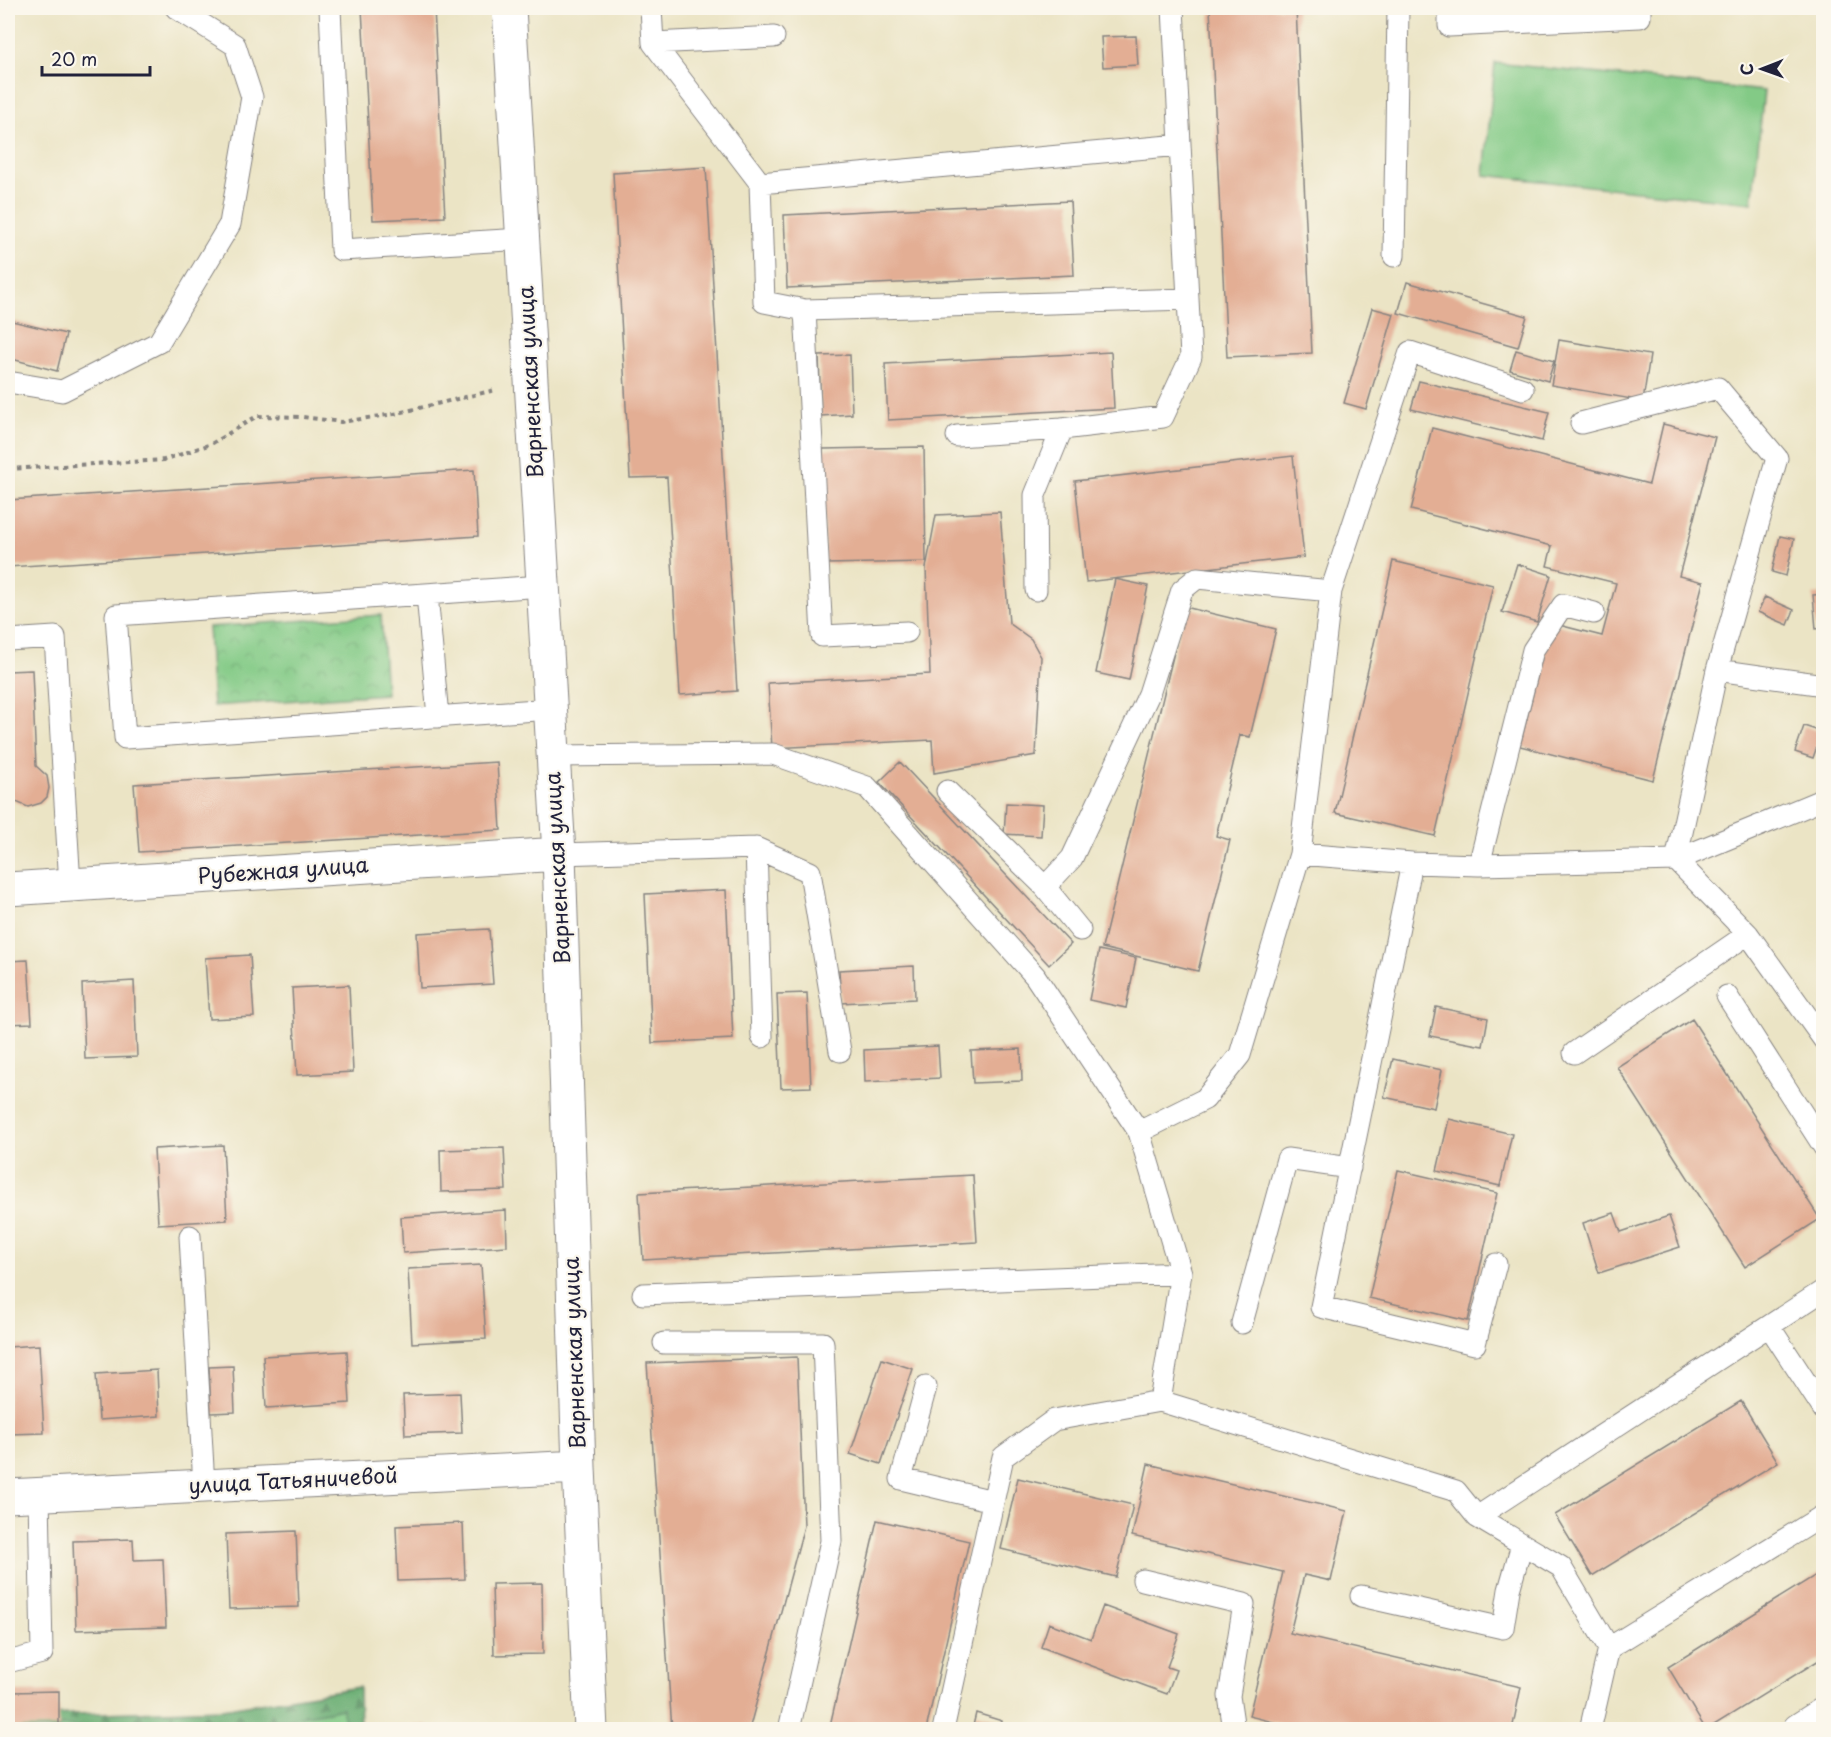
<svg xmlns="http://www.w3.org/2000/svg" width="1831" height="1737" font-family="'Playpen Sans',sans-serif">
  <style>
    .grass { fill: #83ca86; stroke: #527660; stroke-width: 1.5 }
    .forest { fill: url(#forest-firs); stroke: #466857; stroke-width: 1.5 }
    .park { fill: url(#park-crowns); stroke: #527660; stroke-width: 1.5 }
    .building { fill: #e3ae94 }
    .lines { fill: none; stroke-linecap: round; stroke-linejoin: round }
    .service-casing { stroke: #868380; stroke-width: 23 }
    .minor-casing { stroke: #868380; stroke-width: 35 }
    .path { stroke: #868380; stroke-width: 4; stroke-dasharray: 4.5 4.5; stroke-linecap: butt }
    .service { stroke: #fff; stroke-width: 21 }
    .minor { stroke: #fff; stroke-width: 33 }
    .labels { text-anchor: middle; stroke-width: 4.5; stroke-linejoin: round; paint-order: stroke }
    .street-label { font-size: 21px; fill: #22223b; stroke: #fbf7ec }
  </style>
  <defs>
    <pattern id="forest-firs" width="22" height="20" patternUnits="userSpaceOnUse" patternTransform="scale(1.5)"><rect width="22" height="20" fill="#6aae73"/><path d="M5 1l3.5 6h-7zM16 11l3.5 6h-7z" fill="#578d60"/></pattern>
    <pattern id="park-crowns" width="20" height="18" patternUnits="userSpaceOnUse" patternTransform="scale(1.5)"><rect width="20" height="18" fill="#83ca86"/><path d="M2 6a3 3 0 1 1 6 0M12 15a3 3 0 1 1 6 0" fill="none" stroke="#71ad75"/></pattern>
  </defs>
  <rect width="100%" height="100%" fill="#fbf7ec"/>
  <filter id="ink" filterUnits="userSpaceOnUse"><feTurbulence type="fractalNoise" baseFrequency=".0167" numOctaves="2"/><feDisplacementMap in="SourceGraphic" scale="12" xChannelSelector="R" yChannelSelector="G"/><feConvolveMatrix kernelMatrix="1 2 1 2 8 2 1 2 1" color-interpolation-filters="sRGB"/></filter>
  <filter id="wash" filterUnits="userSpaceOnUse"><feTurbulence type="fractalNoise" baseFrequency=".008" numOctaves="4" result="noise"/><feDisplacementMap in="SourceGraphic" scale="24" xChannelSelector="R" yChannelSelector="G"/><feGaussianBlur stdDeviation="1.35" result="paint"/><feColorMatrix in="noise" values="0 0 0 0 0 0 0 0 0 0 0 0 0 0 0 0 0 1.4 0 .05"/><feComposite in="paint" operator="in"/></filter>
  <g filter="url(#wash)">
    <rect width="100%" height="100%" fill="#ebe4c5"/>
    <!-- grass -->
    <path class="grass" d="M1495,63L1764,91L1752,203L1484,175Z"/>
    <!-- forest -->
    <path class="forest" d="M359,1687L360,1729L8,1730V1723L45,1715L222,1709Z"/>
    <!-- park -->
    <path class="park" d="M381,615L386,694L213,706L208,627Z
      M343,1708L344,1729L58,1730L59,1726L237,1729Z"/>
    <g id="blocks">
      <!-- building -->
      <path class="building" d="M362,8H434L445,217L373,220Z
        M1210,8H1296L1312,353L1227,357Z
        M1136,36L1138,65L1103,67L1101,37Z
        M706,167L737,691L680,695L667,477L630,478L613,173Z
        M1070,201L1074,275L787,288L784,215Z
        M1407,282L1527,316L1518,347L1398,313Z
        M1372,308L1394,314L1366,409L1344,403Z
        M8,320L66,334L57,371L8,358Z
        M1559,340L1650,355L1643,401L1551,385Z
        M1516,350L1554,361L1548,381L1510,370Z
        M1111,352L1114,408L888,420L885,364Z
        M850,355L852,414L821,416L819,356Z
        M1419,381L1549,412L1542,441L1411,409Z
        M1663,424L1715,437L1679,576L1703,582L1653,780L1520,746L1551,623L1602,636L1616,583L1547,566L1552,546L1411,510L1432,428L1649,484Z
        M924,447L926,562L825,564L823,449Z
        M1293,456L1304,557L1086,582L1075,481Z
        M474,470L478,536L8,567V500Z
        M1000,512L1009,623L1031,639L1041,657L1036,755L934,773L932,740L772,748L768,683L930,674L926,568L936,515Z
        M1780,536L1794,539L1786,576L1772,572Z
        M1393,561L1493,585L1435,836L1335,813Z
        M1517,564L1551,575L1537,622L1502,612Z
        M1115,579L1148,586L1129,680L1096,673Z
        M1824,594V628L1816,629L1813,595Z
        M1765,597L1794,610L1788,625L1758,612Z
        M1185,607L1276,629L1250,737L1240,735L1216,836L1230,840L1198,971L1102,948Z
        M32,670L36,766L47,776L49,788L47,797L41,803L28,807L16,802L8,790V671Z
        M1804,726L1822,732L1813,758L1795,752Z
        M497,762L501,830L139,852L134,784Z
        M900,762L1071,944L1049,965L879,782Z
        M1006,803L1043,805L1041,836L1004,834Z
        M726,890L733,1039L652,1043L645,894Z
        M489,929L493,984L420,988L417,933Z
        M1099,950L1136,958L1126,1008L1089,1000Z
        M250,955L254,1017L209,1019L205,958Z
        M28,960L32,1023L8,1024V961Z
        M914,966L915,999L841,1003L839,970Z
        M134,981L137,1057L85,1059L82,984Z
        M349,985L353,1072L297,1075L292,988Z
        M807,993L811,1087L781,1088L777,994Z
        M1436,1007L1488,1018L1483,1046L1430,1036Z
        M1692,1019L1820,1219L1745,1267L1617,1067Z
        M938,1046L940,1078L865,1082L864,1050Z
        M1021,1049L1022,1081L973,1083L971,1051Z
        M1393,1059L1442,1070L1434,1108L1384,1097Z
        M1449,1119L1512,1134L1500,1186L1437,1171Z
        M223,1145L227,1220L158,1224L154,1149Z
        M504,1148L506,1190L441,1192L440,1150Z
        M1398,1170L1497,1193L1468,1321L1369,1298Z
        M973,1175L977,1242L643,1260L639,1193Z
        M506,1210L507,1246L403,1253L401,1217Z
        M1614,1213L1621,1232L1669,1216L1680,1247L1599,1273L1583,1223Z
        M481,1265L486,1339L412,1343L408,1269Z
        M39,1345L44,1433L8,1434V1347Z
        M347,1351L350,1403L266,1408L263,1356Z
        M797,1357L804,1526L749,1730H672L647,1363Z
        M882,1359L913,1369L881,1464L850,1454Z
        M233,1366L235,1412L211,1413L209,1367Z
        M157,1370L159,1416L99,1420L96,1374Z
        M460,1393L462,1433L405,1435L403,1395Z
        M1741,1401L1778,1462L1592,1576L1555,1515Z
        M1148,1464L1347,1511L1331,1581L1304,1575L1290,1633L1521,1687L1512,1730H1305L1249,1716L1283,1572L1132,1536Z
        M1018,1478L1133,1505L1116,1577L1001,1549Z
        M877,1520L969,1541L926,1730H829Z
        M463,1523L465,1579L398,1581L396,1526Z
        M296,1531L299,1607L229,1609L226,1534Z
        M133,1539L134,1560L163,1559L166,1627L76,1630L73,1541Z
        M1824,1570V1657L1706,1730L1668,1667Z
        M542,1583L543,1654L494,1655L492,1584Z
        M1103,1606L1179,1634L1167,1667L1176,1670L1167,1694L1041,1647L1049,1623L1091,1639Z
        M59,1691V1727L12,1728L11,1692Z
        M976,1713L1002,1721L1001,1730H972Z
        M428,1725L429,1730H370V1727Z"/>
    </g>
  </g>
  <g filter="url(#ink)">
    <use href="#blocks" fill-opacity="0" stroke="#868380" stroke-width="1.5"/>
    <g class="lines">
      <defs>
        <path id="service" d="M330,8L341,250L523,239
          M651,8L653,43L760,183
          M1449,8V26L1640,17V8
          M653,43L774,37
          M1394,256L1398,8
          M805,310L764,302L760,183L1180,145
          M8,382L62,391L159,342L230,224L252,97L235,45L176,8
          M1581,423L1718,388L1777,458L1717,670L1676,860
          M957,436L1062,429
          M543,586L116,615L125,738L551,709
          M1036,590L1035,495L1062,429L1163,417L1191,357L1173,8
          M1331,591L1410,352L1523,389
          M427,594L438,717
          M907,632L822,636L805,310L1188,299
          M8,640L55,637L70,885
          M1717,670L1824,685
          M553,756L773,754L867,787L1035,976L1139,1132L1181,1273L1160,1401L1456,1491L1477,1517L1561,1567L1609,1648L1590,1730
          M947,791L1045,887L1080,930
          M756,848L762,1037
          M559,854L756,848L810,872L840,1051
          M1676,860L1824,799
          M1412,863L1321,1307L1475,1344L1496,1264
          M1479,865L1533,650L1563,605L1594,613
          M1045,887L1072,858L1149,694L1182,590L1197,578L1331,591L1300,854
          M1727,996L1824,1147
          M1574,1053L1748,934
          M1139,1132L1205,1099L1240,1055L1300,854L1412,863L1479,865L1676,860L1748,934L1824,1040
          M190,1236L204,1486
          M643,1294L1181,1273
          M1242,1323L1287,1159L1350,1168
          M1769,1326L1824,1410
          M664,1343H823L831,1541L789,1730
          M926,1387L901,1479L993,1501
          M1477,1517L1824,1290
          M1143,1580L1244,1604L1229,1696L1234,1730
          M1361,1596L1503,1628L1509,1590L1522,1544
          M1609,1648L1824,1515
          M8,1662L42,1653L39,1494
          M943,1730L1003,1457L1054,1420L1160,1401"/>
        <path id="minor" d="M509,8L559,854L579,1467L591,1730
          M8,889L559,854
          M8,1496L579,1467
          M1799,1730L1824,1714"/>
      </defs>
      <!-- service casing -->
      <use href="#service" class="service-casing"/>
      <!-- minor casing -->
      <use href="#minor" class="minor-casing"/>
      <!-- path -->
      <path class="path" d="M8,469L164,460L211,444L257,416L303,417L341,422L394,414L495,390"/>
      <!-- service -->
      <use href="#service" class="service"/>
      <!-- minor -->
      <use href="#minor" class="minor"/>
    </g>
  </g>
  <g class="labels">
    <!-- street labels -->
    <g class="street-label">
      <text transform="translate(531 382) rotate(-93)" y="7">Варненская улица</text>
      <text transform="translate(558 868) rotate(-93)" y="7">Варненская улица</text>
      <text transform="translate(283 871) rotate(-4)" y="7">Рубежная улица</text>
      <text transform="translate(575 1353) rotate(-92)" y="7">Варненская улица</text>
      <text transform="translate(293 1481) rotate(-3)" y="7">улица Татьяничевой</text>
    </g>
  </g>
  <!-- margin -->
  <rect width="1831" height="1737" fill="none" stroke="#fbf7ec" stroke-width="30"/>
  <!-- north arrow -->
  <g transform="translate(1762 69) rotate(269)" stroke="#fbf7ec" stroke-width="4.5" paint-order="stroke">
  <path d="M0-4.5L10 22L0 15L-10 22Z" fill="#22223b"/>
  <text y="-9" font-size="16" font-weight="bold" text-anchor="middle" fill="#22223b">С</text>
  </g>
  <!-- scale -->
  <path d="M42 66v9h108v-9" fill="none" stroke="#22223b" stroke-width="3"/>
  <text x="51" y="66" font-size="18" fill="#22223b" stroke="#fbf7ec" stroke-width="4.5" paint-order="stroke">20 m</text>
</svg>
